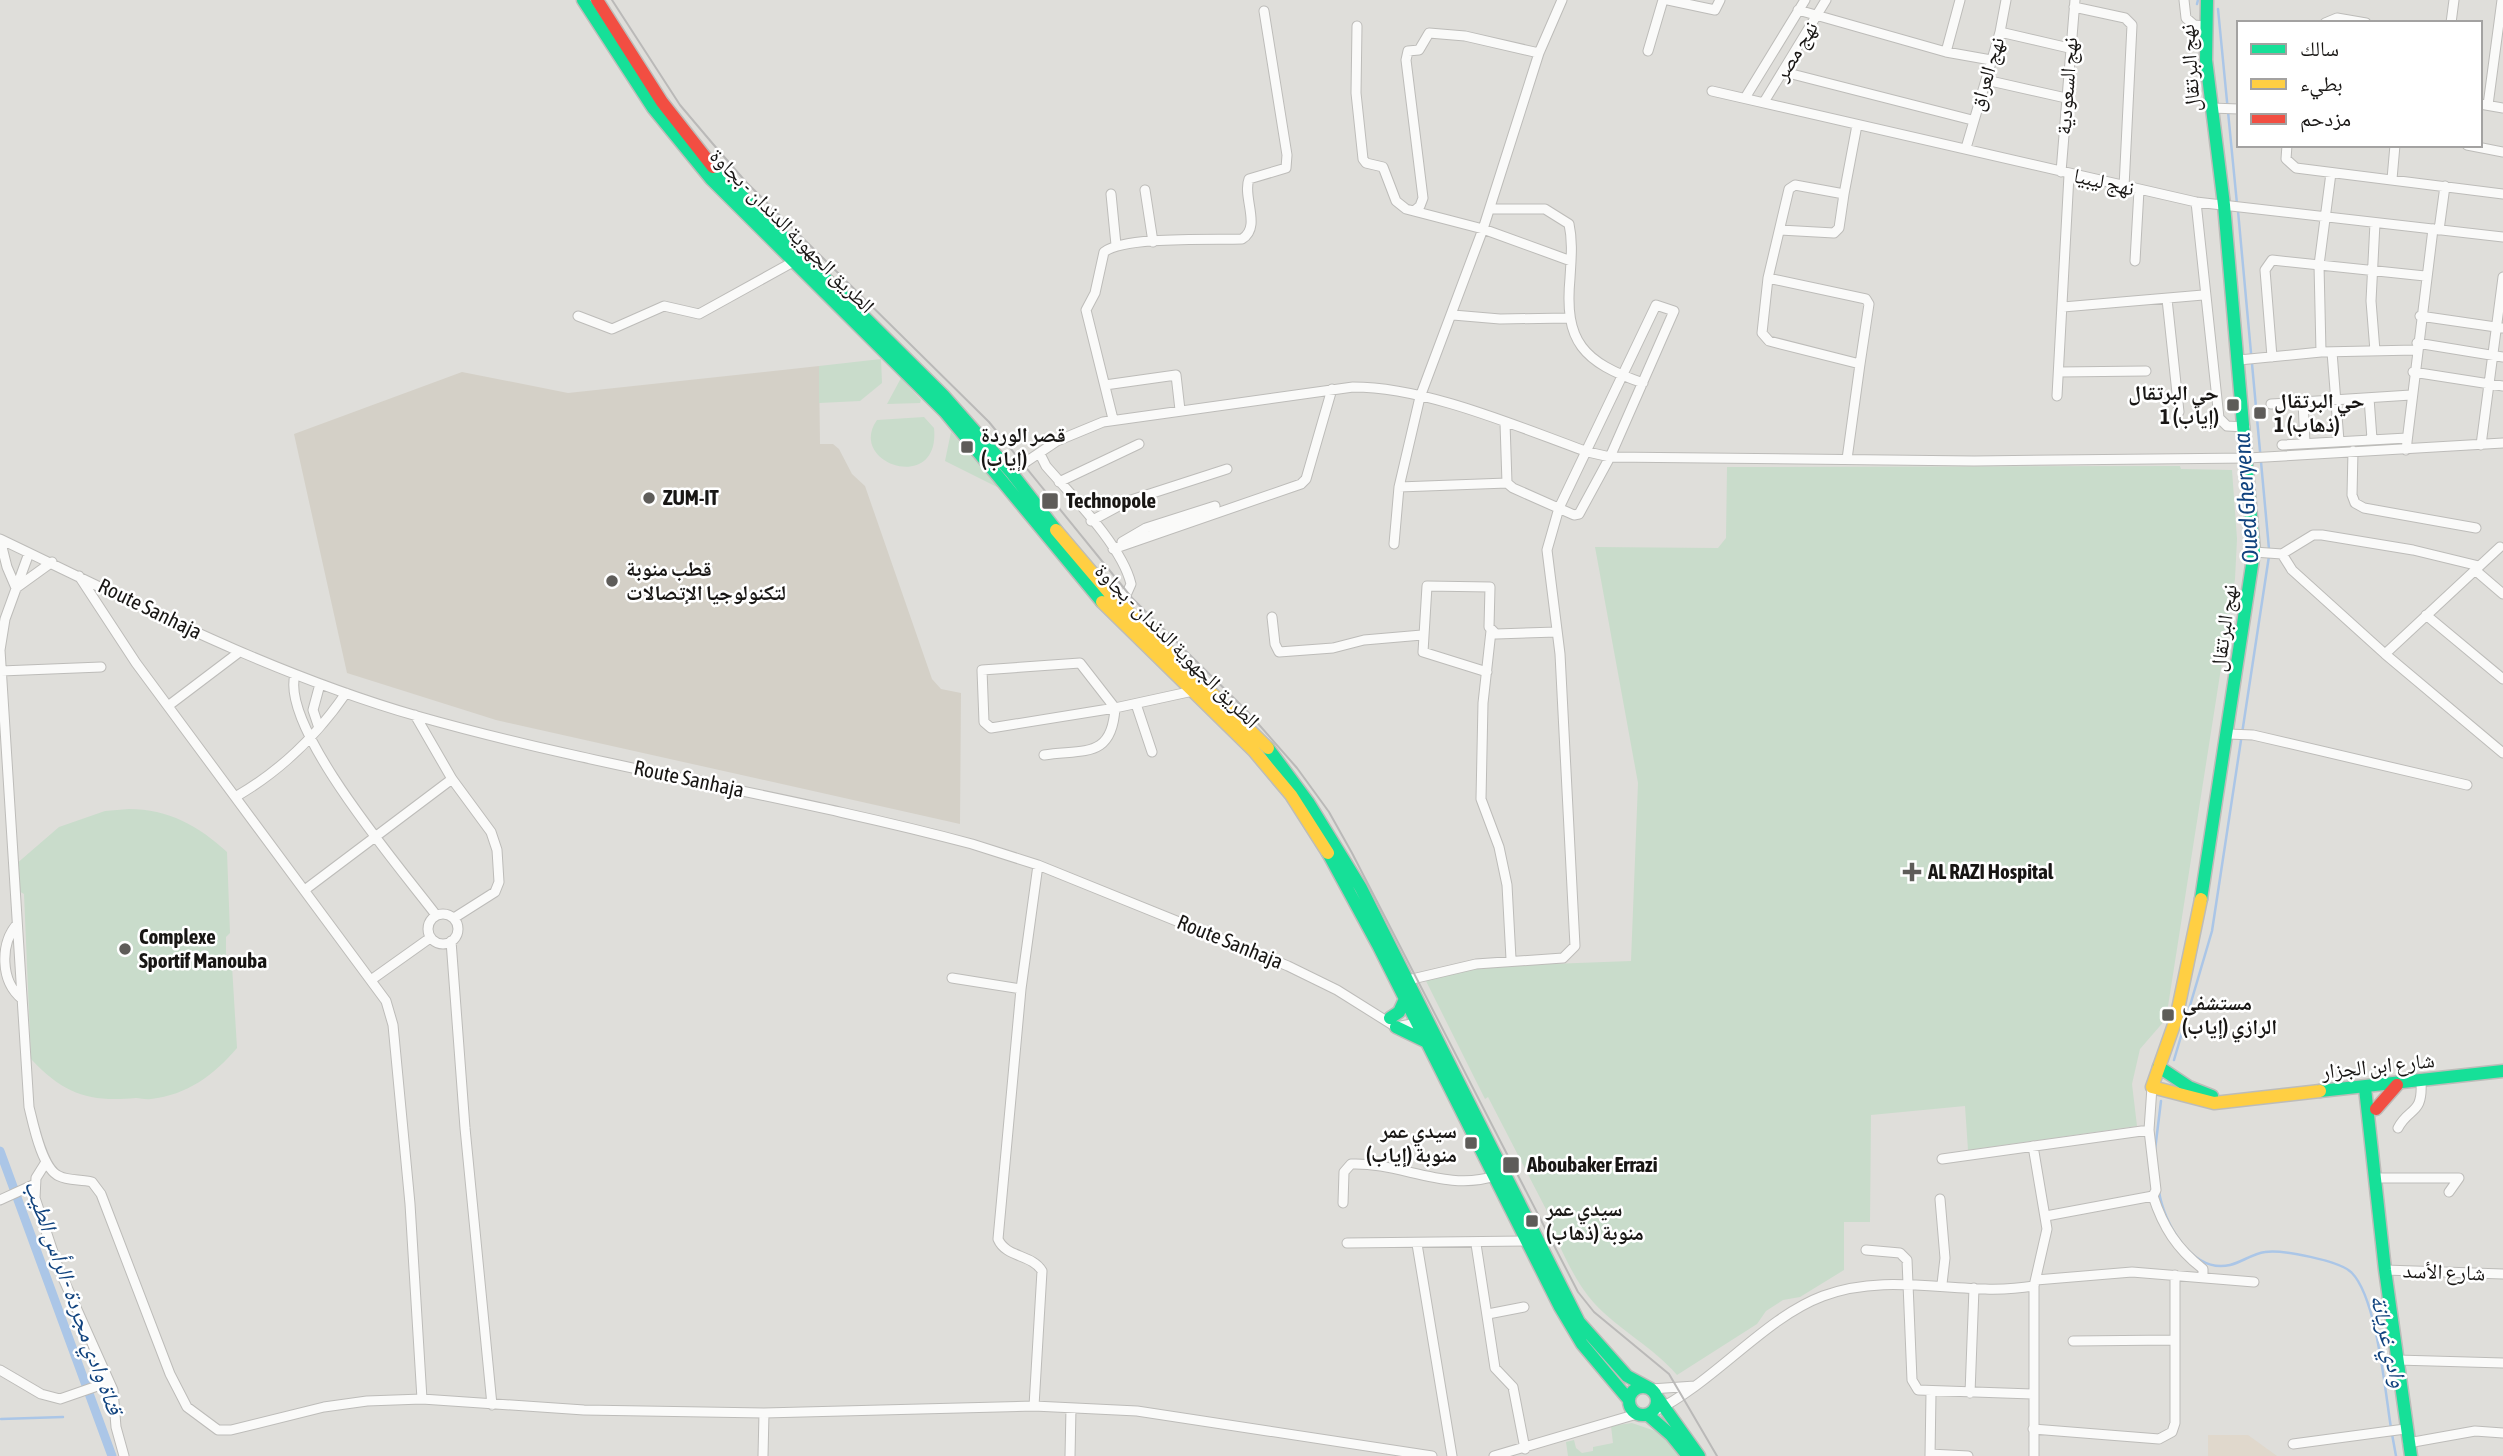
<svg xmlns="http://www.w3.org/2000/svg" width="2503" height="1456" font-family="'Asap Condensed','Noto Naskh Arabic',sans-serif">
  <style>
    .built { fill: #d4d0c7 }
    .industrial { fill: #e0d8cc }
    .green { fill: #c9dccb }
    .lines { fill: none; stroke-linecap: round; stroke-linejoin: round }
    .stream { stroke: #abc6e7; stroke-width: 2.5 }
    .canal { stroke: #abc6e7; stroke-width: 9 }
    .street-casing { stroke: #bdbcb9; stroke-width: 11 }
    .fast-casing { stroke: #bdbcb9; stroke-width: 15 }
    .slow-casing { stroke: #bdbcb9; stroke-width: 15 }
    .jam-casing { stroke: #bdbcb9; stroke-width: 15 }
    .street { stroke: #fafaf9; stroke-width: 9 }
    .fast { stroke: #16e098; stroke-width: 12 }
    .slow { stroke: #ffcf43; stroke-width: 12 }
    .jam { stroke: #f24e42; stroke-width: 12 }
    .tram { stroke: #bab9b8; stroke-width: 2 }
    .poi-dot { fill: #5e5c59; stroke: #fff; stroke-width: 2.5 }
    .labels { text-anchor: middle; stroke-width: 5; stroke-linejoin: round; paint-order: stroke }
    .street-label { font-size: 21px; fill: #181614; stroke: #fff }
    .poi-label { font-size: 21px; font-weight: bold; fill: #181614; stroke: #fff; text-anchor: start }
    .water-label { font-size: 23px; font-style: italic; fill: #11437e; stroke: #fff }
  </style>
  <rect width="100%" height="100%" fill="#dfdeda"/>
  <!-- built -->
  <path class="built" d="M819,366L820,444H833L839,449L852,474L865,486L932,679L941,689L961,693L960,824L496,720L347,673L294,434L462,372L568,393Z"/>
  <!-- industrial -->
  <path class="industrial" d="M2208,1435H2248L2277,1456H2208Z"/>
  <!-- green -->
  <path class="green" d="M881,359L882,383L860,401L819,403V366Z
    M901,378L921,400L920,403L887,404Z
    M924,417L934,428C941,495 846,464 877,420Z
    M951,432L998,484L997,487L945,461Z
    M2180,466L2181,469L2232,470L2237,539L2235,579L2166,1019L2140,1049L2132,1084L2137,1126L1968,1150L1965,1106L1871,1115L1870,1222H1844V1270L1800,1297L1783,1300L1766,1311L1757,1324L1677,1375C1653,1347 1619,1330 1594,1303C1573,1280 1560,1245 1546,1217L1549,1215L1488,1097L1485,1099L1424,977L1474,967L1631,961L1638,783L1595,547L1718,548L1726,538L1727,467Z
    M129,809C168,809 199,826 227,852L230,933L226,937V961L232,966L237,1048C214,1075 187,1095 151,1099C145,1100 141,1098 136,1098C89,1102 65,1095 31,1059L24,894L17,890L15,865L59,827L105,811Z
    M1632,1423L1661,1433L1680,1456H1568L1566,1442L1574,1440L1576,1448L1582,1453L1593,1451V1447L1613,1443L1611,1426Z"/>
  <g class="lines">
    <!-- stream -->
    <path class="stream" d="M2197,4L2198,0
      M2218,9L2237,204
      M2238,211L2269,549
      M2174,1060L2212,931L2269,556
      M2155,1150L2161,1101
      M2159,1191C2163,1222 2192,1274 2230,1265C2242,1262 2252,1254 2265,1252C2281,1249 2341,1261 2352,1273C2377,1299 2385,1391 2391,1428
      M1,1419L63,1417
      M2392,1434L2396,1456"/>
    <!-- canal -->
    <path class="canal" d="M0,1151L112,1456"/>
    <defs>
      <path id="street" d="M1668,0L1715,10L1720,0
        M2184,0L2186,18L2194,25L2205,26
        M2074,7L2125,18L2132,25L2124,187
        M1798,10L1946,52L1991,60
        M2325,23L2337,18L2366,23
        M2451,23L2454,0
        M1357,26L1356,93L1363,159L1366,163L1383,167L1396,201L1406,209L1483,229L1571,261
        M2000,32L2069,48
        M1648,51L1663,0
        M1946,52L1960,0
        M1784,72L1972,120
        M1986,80L2066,98
        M1712,91L2196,202L2503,237
        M1745,98L1805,0
        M1764,102L1826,0
        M2480,104L2503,108
        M2488,105L2502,0
        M2211,108L2239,109
        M2287,145L2286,159L2296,168L2503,194
        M2467,145L2503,152
        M1966,148L2000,32L2006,0
        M2061,172L2075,0
        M2392,179L2395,145
        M1145,190L1153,242
        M1111,194L1116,245
        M2196,202L2219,418L2227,426L2245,427
        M1490,209H1545L1569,224C1573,242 1571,260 1570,278C1564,342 1583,362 1643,383
        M1414,211L1420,206L1423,198L1406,60L1408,51L1419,50L1429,33L1465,36L1539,53
        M1780,230L1834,233L1839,228L1844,194
        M2439,230L2445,186
        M2135,261L2139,190
        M1768,278L1866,299L1869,304L1860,364
        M2167,299L2179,412
        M2063,307L2203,295
        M1453,315L1500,319L1568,318
        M578,316L612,329L664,306L699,314L793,262
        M2420,316L2503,328
        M2417,343L2503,357
        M2375,351L2371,301L2375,223
        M2321,352L2319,265L2331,173
        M2332,352L2339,441
        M2272,357L2265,270L2272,260L2425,276
        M2239,360L2321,352L2416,350
        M2059,372L2146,371
        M2413,372L2503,386
        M1105,385L1176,375L1180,410
        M2057,396L2069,175
        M2369,398L2372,439
        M2303,402L2305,443
        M2271,404L2411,395
        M1113,419L1086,310L1095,293L1104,252C1125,236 1213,240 1242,239C1262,227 1242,197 1249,179L1286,168L1287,155L1264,11
        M2282,445L2407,438
        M2481,445L2503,277
        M2406,450L2433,229
        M2353,451L2352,495L2355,503L2364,508L2476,528
        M1040,454L1046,466C1072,496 1122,546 1131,584L1127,593L1108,597
        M1847,459L1860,364L1769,341L1762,333L1768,278L1789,189L1795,185L1844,194L1857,125
        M1011,472L1057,441L1103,422L1353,387C1427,387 1518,427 1588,452L1610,457L1974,461L2248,458L2503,443
        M1059,482L1139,444
        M1399,487L1507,483
        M1091,521L1128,501L1227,469
        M0,539C136,604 271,674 417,716C600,768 789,795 972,844L1038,865L1288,966L1337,990L1396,1027L1422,1022
        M0,539L7,567L16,588L52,562
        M1122,542L1146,528L1215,506
        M1394,544L1399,487L1420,397L1483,229L1539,53L1562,0
        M1113,549L1301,484L1306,479L1332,389
        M2254,552L2282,554L2313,535H2322L2413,550L2479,566
        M29,553L5,619L0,650L29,1107C33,1123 42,1169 59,1176C68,1181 81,1179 92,1182L101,1194L170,1374L187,1407L218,1430H231L324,1407L367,1401L422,1399L584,1410L764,1413L1034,1406L1137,1411L1432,1456
        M2282,554L2292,570L2385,654L2503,753
        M2475,570L2503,594
        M79,576L136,663L386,1001L393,1025L410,1204L422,1399
        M2426,615L2503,679
        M1272,617L1275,644L1279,652L1333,648L1364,640L1422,635
        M1491,631L1483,703L1481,799L1499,847L1507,885L1511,959
        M2385,654L2500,547
        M1,671L101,667
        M1487,672L1423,652L1427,586L1490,587L1489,627L1496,634L1557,632
        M295,675C280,728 402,870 436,915
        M1136,704L1152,752
        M168,706L238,653
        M415,715L452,779L491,832L497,850L499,882L495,892L454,918
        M318,725L313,710L320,684
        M2228,734L2253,735L2467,785
        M1044,755C1084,749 1112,759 1115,708L1080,663L982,670L984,722L991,728L1115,708L1193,691
        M237,796C280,771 318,734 346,693
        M306,889L452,779
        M428 929a15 15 0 1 1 30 0a15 15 0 1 1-30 0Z
        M17,924C0,944 0,981 22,999
        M451,941L465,1128L492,1405
        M952,978L1021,989
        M371,980L430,938
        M1408,980L1476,964L1563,958L1575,946L1560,654L1547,550L1559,508L1656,305L1674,311L1610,457L1579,514L1574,515L1513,488L1507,483L1505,423
        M2398,1128C2409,1107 2423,1115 2421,1082
        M2033,1146L2047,1229L2034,1286V1456
        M1942,1159L2149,1130
        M46,1162L36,1178L35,1198L58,1267L113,1390L116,1427L124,1456
        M2376,1178H2459L2449,1192
        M2153,1196C2163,1227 2177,1249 2203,1269V1277
        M1940,1199L1945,1258L1942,1284
        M0,1200L35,1184
        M1343,1203L1344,1172L1351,1164C1400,1162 1446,1192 1495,1176
        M2046,1216L2153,1196L2156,1190L2149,1130L2152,1087
        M1347,1243L1534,1241
        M1417,1244L1452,1456
        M1476,1244L1495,1368L1513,1387L1525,1449
        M1866,1250L1900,1253L1907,1260L1912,1380L1918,1390L2032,1394
        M2385,1270L2503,1274
        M2036,1280L2132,1272L2254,1282
        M1488,1314L1524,1307
        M2073,1341L2173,1340
        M2397,1360L2503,1363
        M0,1370L41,1394L60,1399L109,1382
        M1651,1389L1695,1386
        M1970,1393L1974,1288
        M1034,1406L1042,1271C1032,1254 1006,1258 998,1239L1021,989L1038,865
        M1653,1412C1714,1383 1764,1318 1823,1296C1893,1270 1964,1298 2034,1286
        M2033,1429L2159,1439L2172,1432L2175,1423V1275
        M2408,1443L2475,1431L2503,1433
        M2293,1444L2405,1429
        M1930,1454L1968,1456
        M763,1456L764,1413
        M1070,1456L1071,1408
        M1494,1456L1637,1414
        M1930,1456L1931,1393"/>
      <path id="fast" d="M583,0L653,108L711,179L945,412L1102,602
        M713,167L943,395L1011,472L1056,530
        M1268,748L1308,802L1361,888L1579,1322L1627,1376L1651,1389
        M1328,853L1379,947L1560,1307L1582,1344L1629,1400
        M2201,899L2254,552L2224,205L2206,60L2207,0
        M1390,1018L1399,1012L1405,999
        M1396,1027L1427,1042
        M2159,1067L2189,1087L2212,1096
        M2365,1088L2385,1270L2411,1456
        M2320,1091L2503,1071
        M1629 1401a14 14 0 1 1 28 0a14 14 0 1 1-28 0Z
        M1657,1397L1699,1456
        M1648,1415L1671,1435L1688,1456"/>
      <path id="slow" d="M1056,530L1112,596L1268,748
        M1102,602L1254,751L1291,795L1328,853
        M2201,899L2176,1019L2152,1087L2214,1103L2320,1091"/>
      <path id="jam" d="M597,0L662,102L713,167
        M2376,1109L2397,1085"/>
    </defs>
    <!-- street casing -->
    <use href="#street" class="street-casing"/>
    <!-- fast casing -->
    <use href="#fast" class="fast-casing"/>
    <!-- slow casing -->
    <use href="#slow" class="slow-casing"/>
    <!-- jam casing -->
    <use href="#jam" class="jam-casing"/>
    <!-- street -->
    <use href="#street" class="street"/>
    <!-- fast -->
    <use href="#fast" class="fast"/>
    <!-- slow -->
    <use href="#slow" class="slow"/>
    <!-- jam -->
    <use href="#jam" class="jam"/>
    <!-- tram -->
    <path class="tram" d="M612,0L680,105L713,144L746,182L989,422L1132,598L1247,711L1297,768L1329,812L1352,853L1578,1292L1594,1312L1669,1374L1717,1456"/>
  </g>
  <!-- markers -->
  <g class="poi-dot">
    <rect x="2226" y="398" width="14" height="14" rx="3.5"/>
    <rect x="2253" y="406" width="14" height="14" rx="3.5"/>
    <rect x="960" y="440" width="14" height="14" rx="3.5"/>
    <circle cx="649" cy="498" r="7"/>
    <rect x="1041" y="492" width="18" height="18" rx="3.5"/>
    <circle cx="612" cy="581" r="7"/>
    <path d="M1908.5 861.5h7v7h7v7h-7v7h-7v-7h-7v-7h7z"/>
    <circle cx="125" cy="949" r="7"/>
    <rect x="2161" y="1008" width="14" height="14" rx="3.5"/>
    <rect x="1464" y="1136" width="14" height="14" rx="3.5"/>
    <rect x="1502" y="1156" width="18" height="18" rx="3.5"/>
    <rect x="1525" y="1214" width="14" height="14" rx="3.5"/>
  </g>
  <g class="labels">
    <!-- street labels -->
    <g class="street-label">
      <text transform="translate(1796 51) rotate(-59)" y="7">نهج مصر</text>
      <text transform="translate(2190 68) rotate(-94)" y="7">نهج البرتقال</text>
      <text transform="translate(1987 74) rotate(-73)" y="7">نهج العراق</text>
      <text transform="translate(2067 86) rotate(-86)" y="7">نهج السعودية</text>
      <text transform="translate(2104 182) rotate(13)" y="7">نهج ليبيا</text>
      <text transform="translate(792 231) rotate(45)" y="7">الطريق الجهوية الدندان - بجاوة</text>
      <text transform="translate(150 609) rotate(26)" y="7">Route Sanhaja</text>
      <text transform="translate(2224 628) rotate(-82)" y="7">نهج البرتقال</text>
      <text transform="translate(1177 646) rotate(45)" y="7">الطريق الجهوية الدندان - بجاوة</text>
      <text transform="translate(689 779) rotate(12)" y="7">Route Sanhaja</text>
      <text transform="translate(1230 942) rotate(22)" y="7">Route Sanhaja</text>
      <text transform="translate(2378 1066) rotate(-6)" y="7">شارع ابن الجزار</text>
      <text transform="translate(2444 1272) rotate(2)" y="7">شارع الأسد</text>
    </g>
    <!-- poi labels -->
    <g class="poi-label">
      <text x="2219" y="400" text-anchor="end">حي البرتقال<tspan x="2219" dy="24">1 (إياب)</tspan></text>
      <text x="2274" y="408">حي البرتقال<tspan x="2274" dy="24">1 (ذهاب)</tspan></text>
      <text x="981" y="442">قصر الوردة<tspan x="981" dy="24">(إياب)</tspan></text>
      <text x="663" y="505">ZUM-IT</text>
      <text x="1066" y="508">Technopole</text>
      <text x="626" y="576">قطب منوبة<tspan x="626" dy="24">لتكنولوجيا الإتصالات</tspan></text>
      <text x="1928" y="879">AL RAZI Hospital</text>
      <text x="139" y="944">Complexe<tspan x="139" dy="24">Sportif Manouba</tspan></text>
      <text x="2182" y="1010">مستشفى<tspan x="2182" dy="24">الرازي (إياب)</tspan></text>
      <text x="1457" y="1138" text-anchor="end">سيدي عمر<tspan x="1457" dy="24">منوبة (إياب)</tspan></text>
      <text x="1527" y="1172">Aboubaker Errazi</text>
      <text x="1546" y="1216">سيدي عمر<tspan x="1546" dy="24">منوبة (ذهاب)</tspan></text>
    </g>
    <!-- water labels -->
    <g class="water-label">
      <text transform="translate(2246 498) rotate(-94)" y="8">Oued Gheryena</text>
      <text transform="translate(74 1297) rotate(70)" y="8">قناة وادي مجردة - الرأس الطيب</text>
      <text transform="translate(2389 1341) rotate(77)" y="8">وادي غريانة</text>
    </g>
  </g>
  <!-- legend -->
  <rect x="2237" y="21" width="245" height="126" fill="#ffffff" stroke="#a3a2a1" stroke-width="2"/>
  <rect x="2251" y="44" width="35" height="10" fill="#16e098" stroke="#a3a2a1" stroke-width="2"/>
  <text x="2300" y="56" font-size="21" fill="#181614">سالك</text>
  <rect x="2251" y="79" width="35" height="10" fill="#ffcf43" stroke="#a3a2a1" stroke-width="2"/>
  <text x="2300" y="91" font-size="21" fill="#181614">بطيء</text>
  <rect x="2251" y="114" width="35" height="10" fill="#f24e42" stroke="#a3a2a1" stroke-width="2"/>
  <text x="2300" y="126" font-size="21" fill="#181614">مزدحم</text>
</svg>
